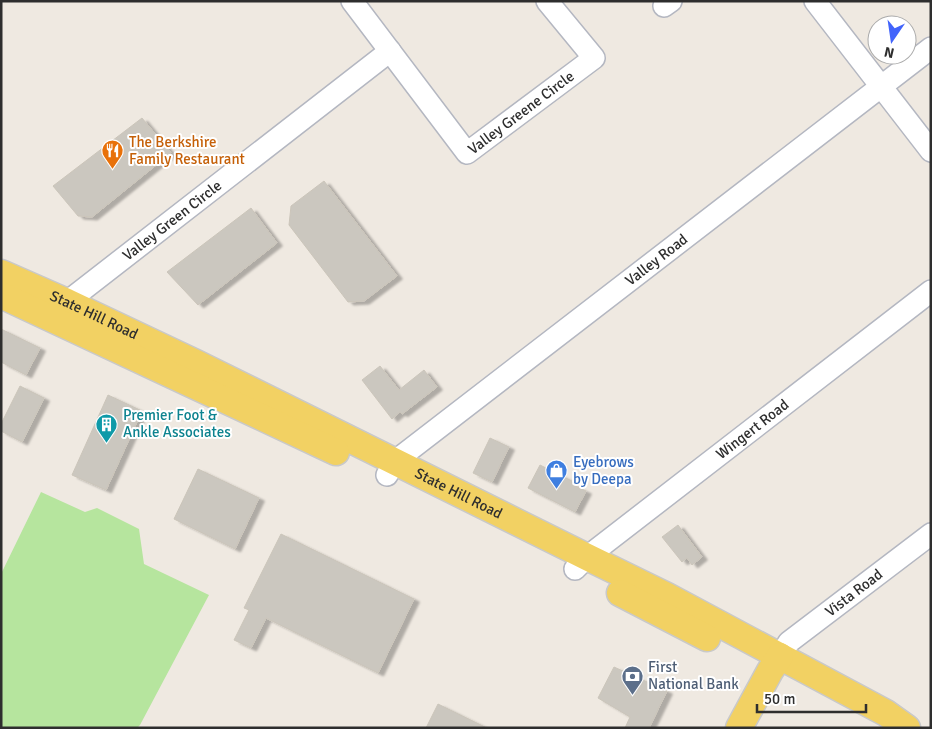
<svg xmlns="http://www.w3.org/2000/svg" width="932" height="729" font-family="Signika,sans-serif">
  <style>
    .green { fill: #b6e59e }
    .building { fill: #cbc7bf; stroke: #cbc5ba; filter: url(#shadow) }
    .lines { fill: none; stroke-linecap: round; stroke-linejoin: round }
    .minor-casing { stroke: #b4b7c1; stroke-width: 24 }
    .major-casing { stroke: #c9c9c9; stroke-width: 29 }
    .minor { stroke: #fff; stroke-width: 21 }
    .major { stroke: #f2d163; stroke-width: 26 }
    .labels { text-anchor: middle; stroke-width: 4; stroke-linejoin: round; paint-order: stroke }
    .street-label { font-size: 15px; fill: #2e2e2e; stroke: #fff }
    .food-label { font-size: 15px; fill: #c56008; stroke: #fff; text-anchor: start }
    .culture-label { font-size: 15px; fill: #0d838f; stroke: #fff; text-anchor: start }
    .shop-label { font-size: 15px; fill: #366cbe; stroke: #fff; text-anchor: start }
    .service-label { font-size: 15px; fill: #4e5e75; stroke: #fff; text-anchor: start }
  </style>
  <defs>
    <filter id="shadow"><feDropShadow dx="5.5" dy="3" stdDeviation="1" flood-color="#0004"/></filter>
  </defs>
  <rect width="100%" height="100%" fill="#efe9e1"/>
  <!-- green -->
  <path class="green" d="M41,492L85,512L97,508L139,529L144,564L209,595L140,725L137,728H1V574Z"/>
  <!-- building -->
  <path class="building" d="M142,118L171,153L92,217L78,216L53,186Z
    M324,181L397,276L364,301L348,302L289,225L291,206Z
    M251,208L277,243L198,305L167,272Z
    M1,329L40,348L26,375L1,362Z
    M380,366L399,390L424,370L437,387L402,414L400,412L392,419L362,380Z
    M20,386L44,398L22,442L1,431V424Z
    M108,395L142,411L106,490L72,475Z
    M490,438L509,447L492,482L473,473Z
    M540,465L572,481L571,484L586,491L575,512L528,488Z
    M198,469L259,498L235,549L174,519Z
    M678,525L702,557L692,565L687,558L682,562L662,537Z
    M281,534L414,599L378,673L266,618L251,648L234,640L249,610L244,608Z
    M614,667L667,691L649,728H625L630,717L598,698Z
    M438,704L487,728H426Z"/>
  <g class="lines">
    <defs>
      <g id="minor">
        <path id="s1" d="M352,1L467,153L594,58L547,1"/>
        <path d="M815,1L931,151"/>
        <path d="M664,6L671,1"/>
        <path id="s2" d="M60,313L67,302L390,51"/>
        <path id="s3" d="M387,475L394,462L931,48"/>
        <path id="s4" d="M575,569L587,557L931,291"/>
        <path id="s5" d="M780,656L789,642L931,534"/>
      </g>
      <g id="major">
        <path id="s6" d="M1,273L67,302L196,363L587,557L667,596L886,713L907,728"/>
        <path d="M1,295L336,452"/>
        <path d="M620,593L707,638"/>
        <path d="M739,728L770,671L780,656"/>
      </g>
    </defs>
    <!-- minor casing -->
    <use href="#minor" class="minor-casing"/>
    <!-- major casing -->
    <use href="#major" class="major-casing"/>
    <!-- minor -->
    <use href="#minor" class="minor"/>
    <!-- major -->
    <use href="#major" class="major"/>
  </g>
  <!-- icons -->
  <defs>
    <symbol id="restaurant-pin" viewBox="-11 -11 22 30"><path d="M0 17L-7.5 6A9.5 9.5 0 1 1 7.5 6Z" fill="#e8710a" stroke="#fff"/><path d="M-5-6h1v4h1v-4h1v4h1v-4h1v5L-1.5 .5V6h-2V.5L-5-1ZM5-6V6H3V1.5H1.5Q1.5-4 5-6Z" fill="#fff"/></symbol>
    <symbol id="building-pin" viewBox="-11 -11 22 30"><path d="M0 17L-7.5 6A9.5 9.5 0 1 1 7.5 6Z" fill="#0f9aa8" stroke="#fff"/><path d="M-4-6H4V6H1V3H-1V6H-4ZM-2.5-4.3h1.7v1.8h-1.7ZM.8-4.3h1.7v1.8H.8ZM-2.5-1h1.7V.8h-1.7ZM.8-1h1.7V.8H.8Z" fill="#fff"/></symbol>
    <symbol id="shop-pin" viewBox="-11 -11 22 30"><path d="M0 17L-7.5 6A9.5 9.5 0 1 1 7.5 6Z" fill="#3f7fe0" stroke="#fff"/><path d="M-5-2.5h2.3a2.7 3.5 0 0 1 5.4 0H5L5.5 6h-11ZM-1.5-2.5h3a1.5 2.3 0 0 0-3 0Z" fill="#fff"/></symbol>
    <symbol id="bank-pin" viewBox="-11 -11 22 30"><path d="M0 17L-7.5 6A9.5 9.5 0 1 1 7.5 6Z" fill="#5c6f8a" stroke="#fff"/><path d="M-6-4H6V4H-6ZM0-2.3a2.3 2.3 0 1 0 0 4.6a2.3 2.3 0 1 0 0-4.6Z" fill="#fff"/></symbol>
  </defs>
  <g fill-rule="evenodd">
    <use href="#restaurant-pin" x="100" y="138" width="25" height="34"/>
    <use href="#building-pin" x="94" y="412" width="25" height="34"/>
    <use href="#shop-pin" x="544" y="458" width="25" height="34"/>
    <use href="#bank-pin" x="620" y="664" width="25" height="34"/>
  </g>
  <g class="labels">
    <!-- street labels -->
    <g class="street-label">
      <text dy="5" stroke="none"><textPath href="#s1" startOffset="258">Valley Greene Circle</textPath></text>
      <text dy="5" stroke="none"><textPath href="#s2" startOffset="146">Valley Green Circle</textPath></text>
      <text dy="5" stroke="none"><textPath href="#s3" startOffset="346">Valley Road</textPath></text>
      <text dy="5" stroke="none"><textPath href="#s6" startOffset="102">State Hill Road</textPath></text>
      <text dy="5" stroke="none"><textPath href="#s4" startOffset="226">Wingert Road</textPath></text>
      <text dy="5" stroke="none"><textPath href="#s6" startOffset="508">State Hill Road</textPath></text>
      <text dy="5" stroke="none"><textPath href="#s5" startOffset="98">Vista Road</textPath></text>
    </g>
    <!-- food labels -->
    <g class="food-label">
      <text x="129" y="147">The Berkshire<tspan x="129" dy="17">Family Restaurant</tspan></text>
    </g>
    <!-- culture labels -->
    <g class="culture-label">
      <text x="123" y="420">Premier Foot &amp;<tspan x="123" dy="17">Ankle Associates</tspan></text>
    </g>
    <!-- shop labels -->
    <g class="shop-label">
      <text x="573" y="467">Eyebrows<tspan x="573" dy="17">by Deepa</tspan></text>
    </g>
    <!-- service labels -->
    <g class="service-label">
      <text x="648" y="672">First<tspan x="648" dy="17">National Bank</tspan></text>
    </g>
  </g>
  <!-- border -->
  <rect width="932" height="729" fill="none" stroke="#2e2e2e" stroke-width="5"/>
  <!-- north arrow -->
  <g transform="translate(892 40) rotate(193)"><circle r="24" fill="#ffffff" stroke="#ababab"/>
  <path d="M0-4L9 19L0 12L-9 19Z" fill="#4264fb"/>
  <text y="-8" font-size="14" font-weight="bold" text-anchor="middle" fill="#2e2e2e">N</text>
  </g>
  <!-- scale -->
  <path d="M757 704v8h109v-8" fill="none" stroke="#2e2e2e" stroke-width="2.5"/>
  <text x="764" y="704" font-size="15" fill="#2e2e2e" stroke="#ffffff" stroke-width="4" paint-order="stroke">50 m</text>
</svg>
